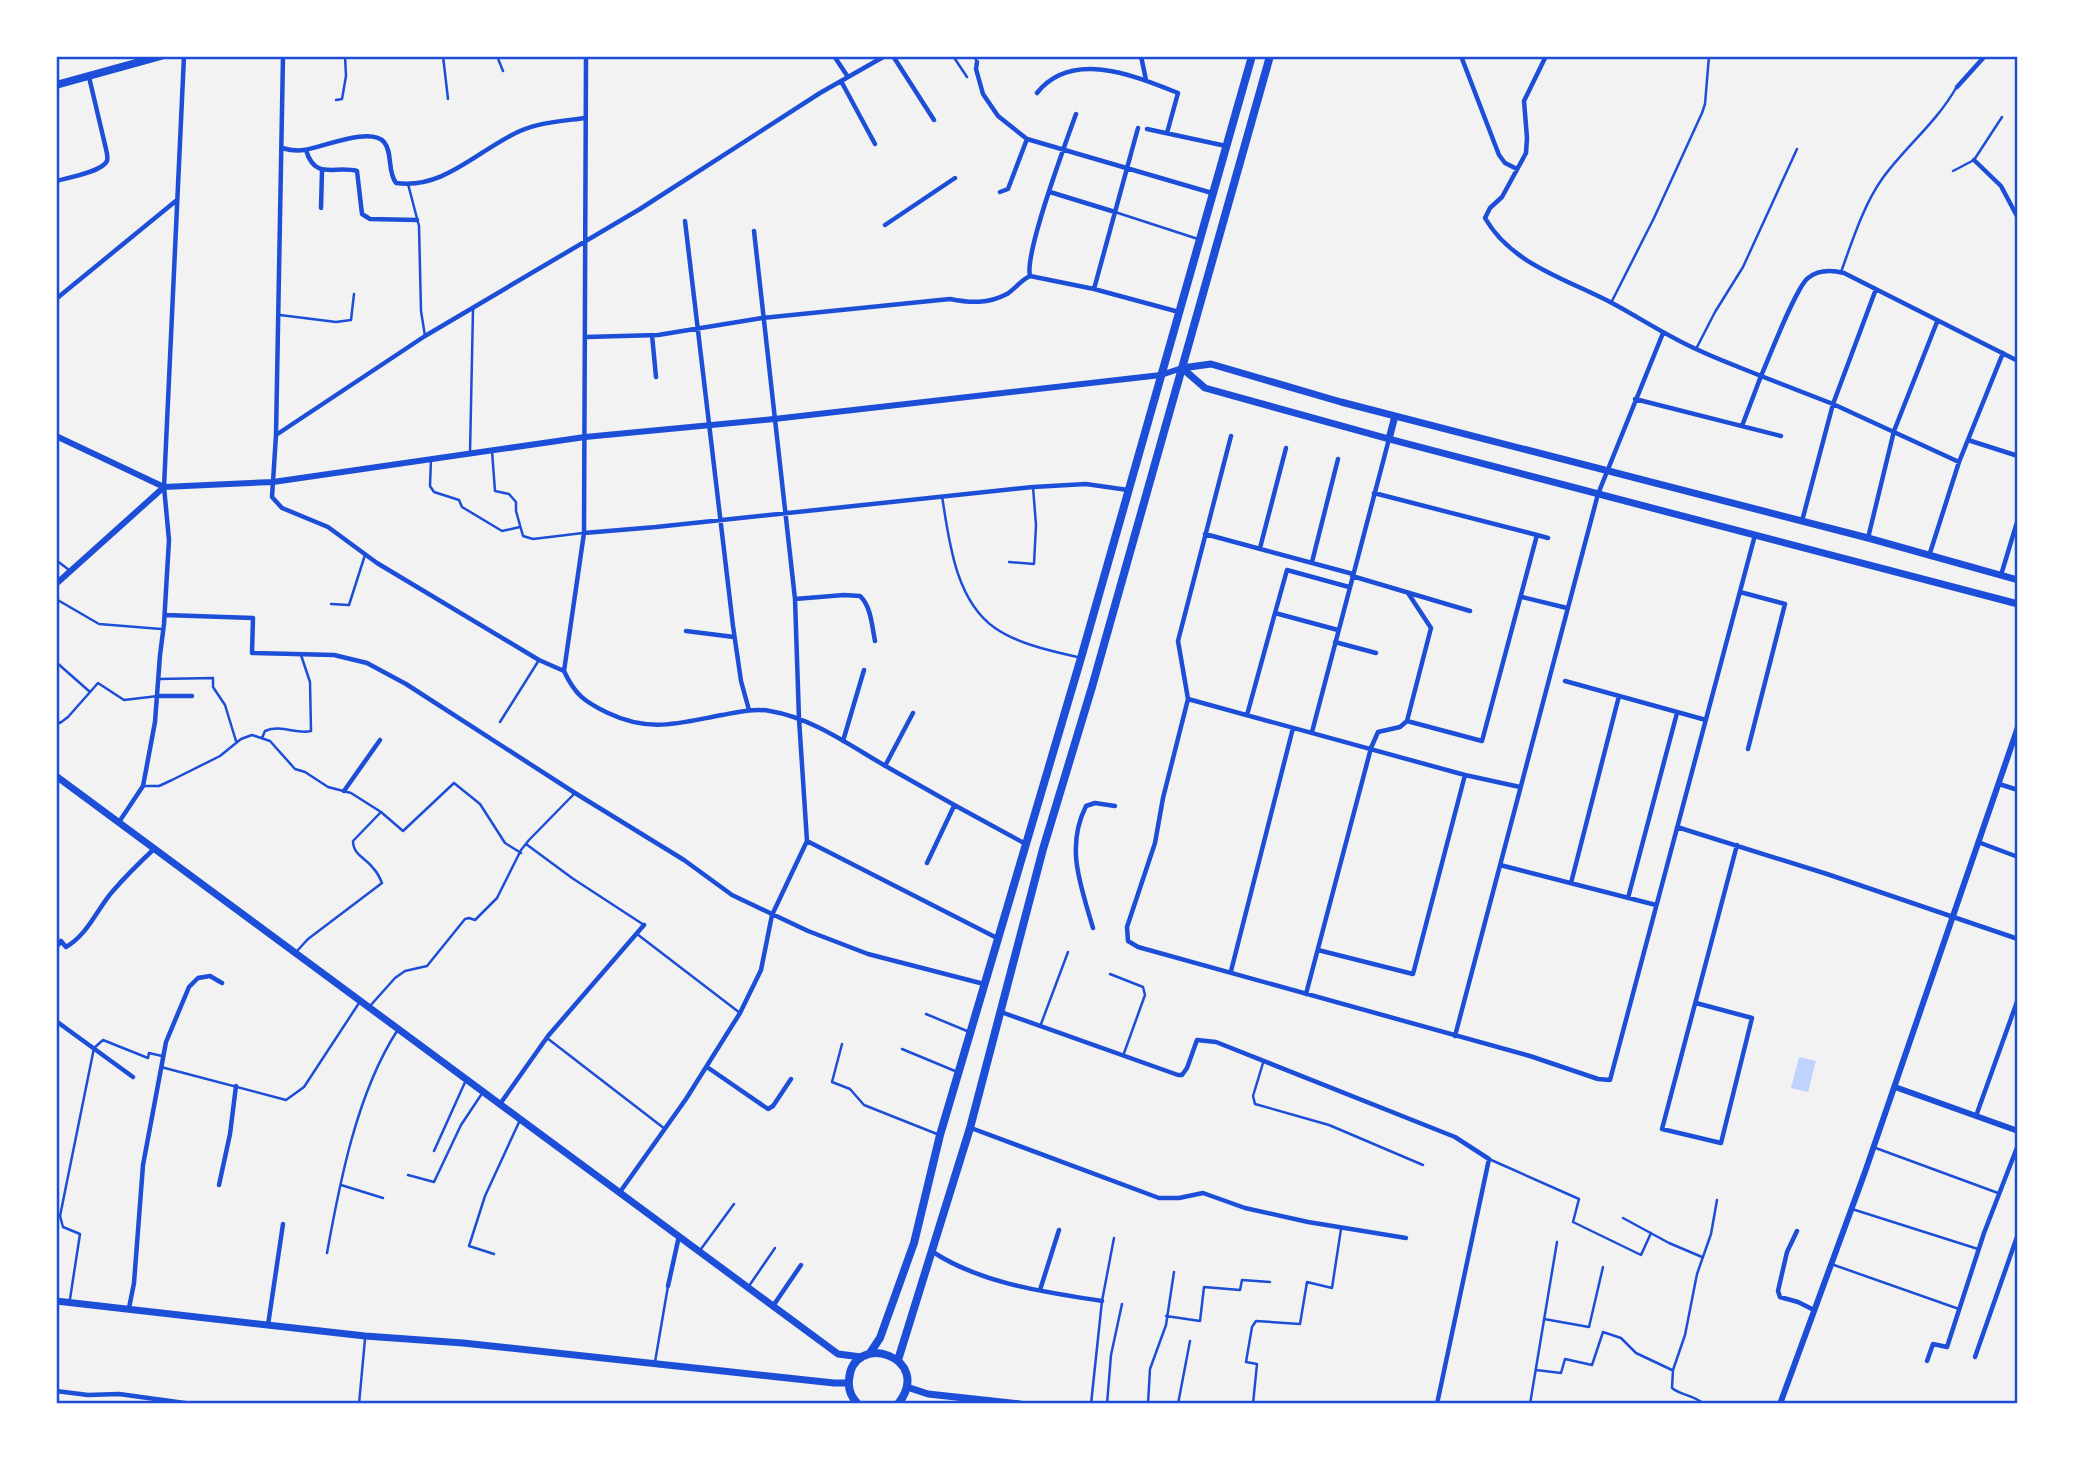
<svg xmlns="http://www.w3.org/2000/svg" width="2074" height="1460" font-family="'Space Grotesk',sans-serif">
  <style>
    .water { fill: #bfd3fe }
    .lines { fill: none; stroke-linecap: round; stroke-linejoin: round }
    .service { stroke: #1d4ed8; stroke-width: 2.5 }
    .minor { stroke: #1d4ed8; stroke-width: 4.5 }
    .tertiary { stroke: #1d4ed8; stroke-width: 6 }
    .secondary { stroke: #1d4ed8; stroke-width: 7 }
    .primary { stroke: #1d4ed8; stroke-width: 8 }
    .neatline { fill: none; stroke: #1d4ed8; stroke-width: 2.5 }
  </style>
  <rect width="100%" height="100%" fill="#f2f2f2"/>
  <!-- water -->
  <path class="water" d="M1799,1057L1816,1061L1808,1092L1791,1088Z"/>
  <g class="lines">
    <!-- service -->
    <path class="service" d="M443,56L448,99
      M497,56L503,71
      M953,56L967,77
      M974,56L977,62
      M336,100L342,99L346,76L345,56
      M1953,171L1974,160L2002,117
      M408,184L419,226L421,311L425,336
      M1115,212L1198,239
      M1841,272C1852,242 1863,206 1882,179C1905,147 1936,123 1956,88
      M1612,301L1654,218L1702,113L1705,104L1709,56
      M280,315L336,322L351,320L354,294
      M1696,349L1715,312L1743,267L1797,149
      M492,451L495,491L509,494L516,502V511L523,536L533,539L583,533
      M470,453L473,309
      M431,459L430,486L434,492L459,500L462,507L502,531L520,527
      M942,496C949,540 955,600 995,628C1018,644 1051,651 1077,657
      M56,560L69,570
      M1009,562L1034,564L1036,525L1033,487
      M56,599L99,624L161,629
      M331,604L349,605L365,555
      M56,662L90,692
      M159,679L213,678V687L225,705L236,741
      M56,721L60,723L68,717L98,683L124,700L158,696
      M500,722L539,660
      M262,738L265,731C282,724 296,735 311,731L310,682L301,655
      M144,786H159L172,780L220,756L241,739L252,735L270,741L295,769L305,772L328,787L351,793L381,812L403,831L454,783L480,804L505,843L521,853
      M526,844L572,878L644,925
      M637,934L740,1013
      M297,951L308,939L382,883C380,878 377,872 373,868C366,858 353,855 353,841L381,812
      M1110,974L1143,987L1145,995L1123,1056
      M370,1006L395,978L405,971L427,966L465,919L469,918L475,920L497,898L521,850L529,840L575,793
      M926,1014L967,1031
      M1041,1024L1068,952
      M547,1038L665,1129
      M842,1044L832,1082L850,1089L864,1105L937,1134
      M902,1049L955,1071
      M1263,1063L1253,1096L1255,1104L1329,1125L1423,1165
      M161,1067L286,1100L304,1087L359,1003
      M1873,1147L1998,1193
      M434,1151L466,1080
      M1489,1159L1579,1199L1573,1222L1641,1255L1651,1233
      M408,1175L434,1182L461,1125L483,1092
      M341,1185L383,1198
      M1852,1209L1978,1249
      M1623,1218L1669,1243L1702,1257
      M701,1249L734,1204
      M327,1253C340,1181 357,1093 397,1031
      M494,1254L469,1246L485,1196L520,1120
      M1834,1265L1959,1309
      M749,1286L775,1248
      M70,1299L80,1234L63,1227L60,1216L94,1048L103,1040L148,1058L149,1053L162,1056
      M1166,1316L1200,1321L1204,1287L1240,1290L1242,1280L1270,1282
      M1544,1319L1589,1327L1603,1267
      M655,1362L668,1286
      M1536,1370L1561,1373L1565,1359L1592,1365L1603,1332L1621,1338L1636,1353L1672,1370
      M359,1404L365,1339
      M1091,1404L1102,1301L1114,1238
      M1107,1404L1111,1355L1122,1304
      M1148,1404L1150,1369L1166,1325L1174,1272
      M1178,1404L1190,1341
      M1253,1404L1257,1364L1246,1362L1252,1327L1256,1321L1300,1324L1307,1282L1332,1288L1341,1229
      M1530,1404L1557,1242
      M1704,1404C1694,1395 1680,1395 1672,1388L1673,1370L1685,1335L1697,1274L1711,1234L1717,1200"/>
    <!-- minor -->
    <path class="minor" d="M283,56L276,435L272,497L282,508L328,527L377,563L539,660L564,671
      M834,56L848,77
      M893,56L934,120
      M1141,56L1146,80
      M1461,56L1499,155L1505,163L1517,169
      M1546,56L1524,101L1527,138L1526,153L1502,197L1490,208L1485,218C1512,265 1567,279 1612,303C1640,318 1667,336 1696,349C1717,359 1739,367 1761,376C1769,358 1796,287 1808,278C1818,270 1832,270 1844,273L2018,361
      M977,62L976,69L983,94L998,116L1027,139L1212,193
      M841,81L875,144
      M1957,87L1985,56
      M1037,93C1072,49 1135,76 1178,93L1167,133
      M1147,129L1226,146
      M282,148C289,150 297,151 304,150C321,148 371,126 384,142C393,153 387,171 396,183C444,190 479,149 520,131C541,122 563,121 585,118
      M306,150C315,181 335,165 357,171L362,214L370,219L417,220
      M1974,160L2001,186L2018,218
      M56,181C67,178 102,172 107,161C108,158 107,153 106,149L89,77
      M1000,192L1008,189L1027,139
      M1050,192L1115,212
      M321,208L322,171
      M685,221L733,626L741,681L749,710
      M885,225L955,178
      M1030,276C1024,254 1066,142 1076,114
      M1094,289L1138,128
      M56,299L177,200
      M652,335L656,377
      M586,337L658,335L762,318L950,299C970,303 988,304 1007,294C1015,289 1021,280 1030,276L1094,289L1179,312
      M1635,399L1781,436
      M1742,426L1761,376L1833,404L1959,462
      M276,435L425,336L640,209L820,93L885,56
      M1231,436L1178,641L1188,699L1163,798L1155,843L1127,927L1128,941L1138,947L1530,1056L1598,1079L1610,1080L1755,535
      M1968,440L2018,456
      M1374,493L1537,535
      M1802,521L1833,404L1876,289
      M584,533L656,527L1033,487L1086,484L1128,490
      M1205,534L1353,574
      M1868,538L1894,431L1937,322
      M1260,548L1286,448
      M1929,556L1959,462L2003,353
      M1312,562L1338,459
      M2001,575L2018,519
      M1352,576L1470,611
      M1740,592L1785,604L1748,749
      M1522,597L1567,608
      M795,599L844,595L860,596C871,606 872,626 875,641
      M165,615L253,618L252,653L334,655L367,663L406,684L575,793L684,860L732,895L808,931L868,954L984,984
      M1338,630L1275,613L1287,570L1349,587
      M686,631L734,637
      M1335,642L1376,653
      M564,671L584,533L586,56
      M564,671C575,695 585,702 608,713C650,733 679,723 722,715C738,712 754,708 770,711C813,718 852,747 889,768C934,794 979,819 1024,843
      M1565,681L1706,720
      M158,696H192
      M1188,699L1465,775L1520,787
      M1247,715L1275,613
      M1407,721L1431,628L1408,593
      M1312,732L1389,439
      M843,741L864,670
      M885,766L913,713
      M1999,784L2018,790
      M344,791L380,740
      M119,822L143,786L155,722L160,655L164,624L169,540L164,487L184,56
      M1677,827L1827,874L2018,939
      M807,841L997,938
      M1978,842L2018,857
      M927,863L954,806
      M1500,865L1656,905
      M1571,883L1619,696
      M1628,898L1677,713
      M1093,928C1081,886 1065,848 1086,806L1095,803L1115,806
      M56,948L61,941L66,947C88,934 96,911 112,892C125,877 139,863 154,849
      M1318,950L1413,974L1465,775
      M1231,971L1293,728
      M1306,994L1371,748L1378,732L1400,727L1407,721L1482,741L1537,535L1548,538
      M1696,1003L1752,1018L1721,1143L1662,1129L1737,845
      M1001,1012L1178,1075H1182L1187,1068L1197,1040L1216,1042L1455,1137L1489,1159L1437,1404
      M56,1021L133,1077
      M1455,1036L1598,494L1663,333
      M707,1067L768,1109L773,1106L791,1079
      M500,1104L548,1036L644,925
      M1976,1116L2018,999
      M971,1128L1159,1198H1179L1203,1193L1245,1208L1308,1222L1406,1238
      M219,1185L230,1134L236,1086
      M620,1192L686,1099L740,1013L761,970L772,915L807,841L799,719L795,599L754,231
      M1797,1231L1787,1252L1778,1291L1780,1297L1798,1302L1814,1310
      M933,1252C982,1284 1045,1292 1102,1301
      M668,1286L679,1236
      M1040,1290L1059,1230
      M773,1306L801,1265
      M129,1308L134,1283L143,1165L166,1042L189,987L198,978L210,976L222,983
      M268,1325L283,1224
      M1975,1357L2018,1234
      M1927,1361L1933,1344L1947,1347L1984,1233L2018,1145
      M56,1391L88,1395L119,1394L192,1404"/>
    <!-- tertiary -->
    <path class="tertiary" d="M56,436L164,487L273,482L585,437L774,419L1161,375L1182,368
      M56,584L164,487
      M1895,1087L2018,1131
      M1780,1404L1865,1172L2018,727"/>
    <!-- secondary -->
    <path class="secondary" d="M1182,368L1205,388L1389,439L2018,604
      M1182,368L1211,364L1341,402L1868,538L2018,580
      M1389,439L1395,416
      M56,776L838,1354L861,1357
      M56,1301L365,1336L463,1343L834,1383H848
      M907,1387L928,1394L1020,1404"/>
    <!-- primary -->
    <path class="primary" d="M56,85L161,56
      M870,1353L880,1338L914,1243L940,1135L1081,658L1252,56
      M898,1360L970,1128L1043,849L1092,687L1270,56
      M858,1404C851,1397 848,1389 849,1380C852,1330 935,1357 898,1404"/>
  </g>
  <!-- border -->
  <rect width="2074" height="1460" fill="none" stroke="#ffffff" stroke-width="116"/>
  <rect x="58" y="58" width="1958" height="1344" class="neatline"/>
</svg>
